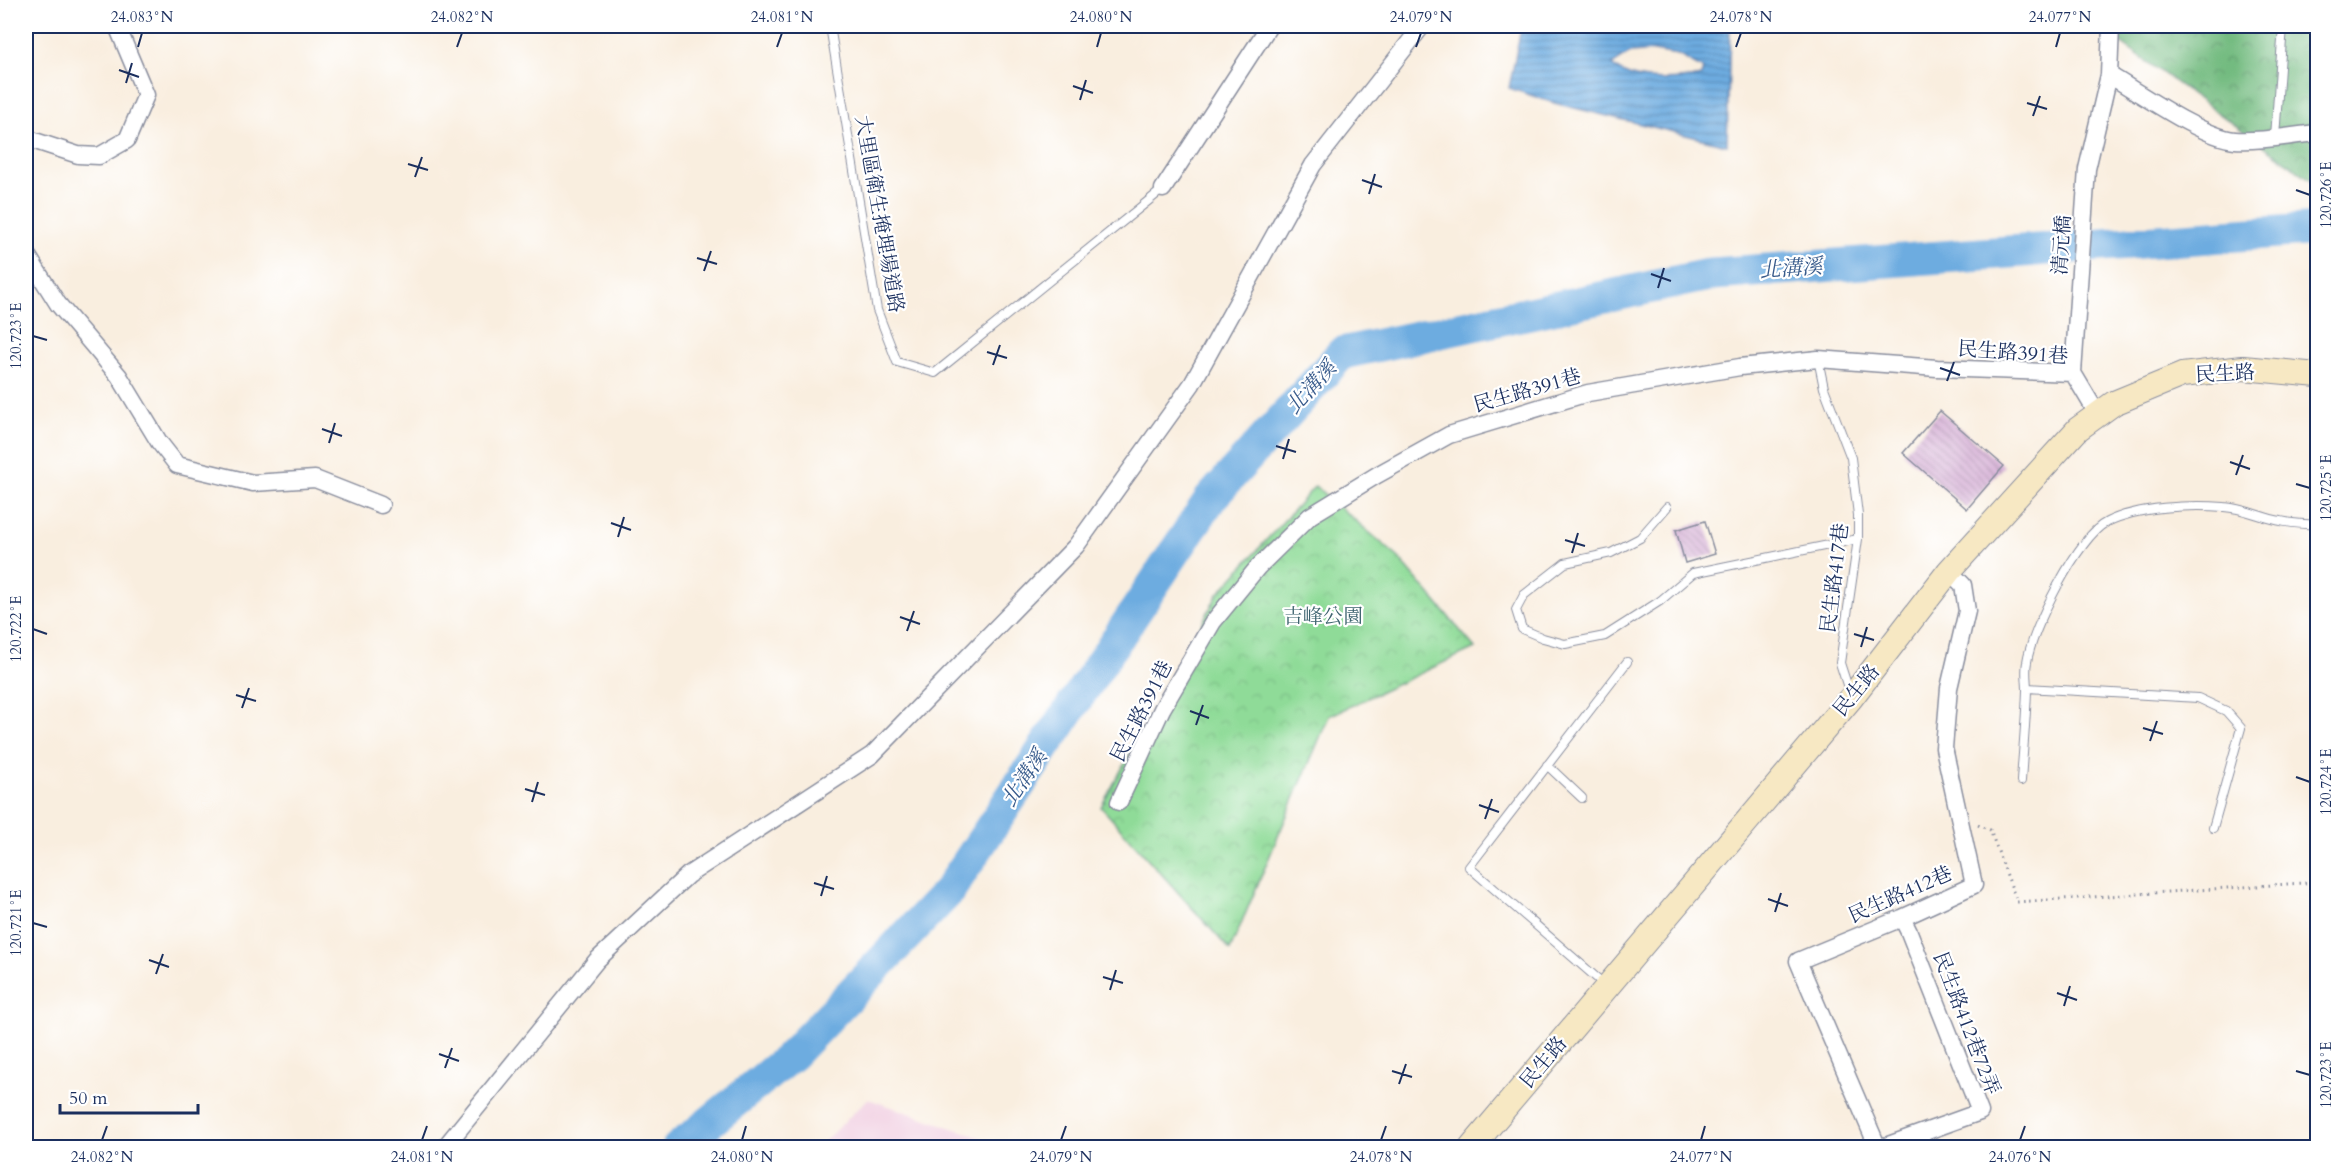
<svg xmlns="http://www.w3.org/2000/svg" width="2343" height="1173" font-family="Cardo,'Noto Serif TC',serif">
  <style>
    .built { fill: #f1d0e2 }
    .forest { fill: url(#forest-crowns); stroke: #47756f; stroke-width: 1.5 }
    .park { fill: url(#park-crowns); stroke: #55857b; stroke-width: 1.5 }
    .water { fill: url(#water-rules); stroke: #446e9f; stroke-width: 1.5; fill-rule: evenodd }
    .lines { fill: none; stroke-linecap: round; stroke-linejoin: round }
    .river { stroke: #6dace0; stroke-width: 33 }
    .building { fill: url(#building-back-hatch) }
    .lane-casing { stroke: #8a8e9e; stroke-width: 10 }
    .street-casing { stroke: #8a8e9e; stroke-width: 19 }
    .secondary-casing { stroke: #8a8e9e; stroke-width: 26 }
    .path { stroke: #8a8e9e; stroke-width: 3; stroke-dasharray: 1.5 4.5; stroke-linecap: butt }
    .lane { stroke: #fff; stroke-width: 8 }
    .street { stroke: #fff; stroke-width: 16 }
    .secondary { stroke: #f7e8c3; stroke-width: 24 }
    .ticks { fill: none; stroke: #1b2f5e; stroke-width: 2 }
    .labels { text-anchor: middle; stroke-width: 4.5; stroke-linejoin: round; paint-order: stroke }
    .street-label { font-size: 20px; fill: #1b2f5e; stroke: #fff }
    .park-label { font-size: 20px; fill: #3e636f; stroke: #fff }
    .water-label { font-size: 21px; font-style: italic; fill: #385b8c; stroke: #fff }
    .neatline { fill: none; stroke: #1b2f5e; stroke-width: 2 }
    .ticks-label { font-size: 15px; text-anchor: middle; fill: #1b2f5e }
  </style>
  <defs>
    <pattern id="forest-crowns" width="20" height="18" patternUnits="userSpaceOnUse" patternTransform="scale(1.5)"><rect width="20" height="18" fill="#73bb80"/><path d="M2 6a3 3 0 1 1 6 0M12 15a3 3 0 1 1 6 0" fill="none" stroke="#5e986c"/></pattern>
    <pattern id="park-crowns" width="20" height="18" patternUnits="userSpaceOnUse" patternTransform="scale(1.5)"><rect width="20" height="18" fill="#8fdb98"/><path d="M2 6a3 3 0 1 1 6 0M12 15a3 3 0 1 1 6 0" fill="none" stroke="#7bbc85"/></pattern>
    <pattern id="water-rules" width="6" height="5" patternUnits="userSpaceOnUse" patternTransform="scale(1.5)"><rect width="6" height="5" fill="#6dace0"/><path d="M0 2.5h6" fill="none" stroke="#598cb9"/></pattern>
    <pattern id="building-back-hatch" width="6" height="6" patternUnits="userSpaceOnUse" patternTransform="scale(1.5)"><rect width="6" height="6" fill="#d6afd5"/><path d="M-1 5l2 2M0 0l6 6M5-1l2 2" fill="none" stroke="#ad8fb0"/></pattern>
  </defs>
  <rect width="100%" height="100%" fill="#fff"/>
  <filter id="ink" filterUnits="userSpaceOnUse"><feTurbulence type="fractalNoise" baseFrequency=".0167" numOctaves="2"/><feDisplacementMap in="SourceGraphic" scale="12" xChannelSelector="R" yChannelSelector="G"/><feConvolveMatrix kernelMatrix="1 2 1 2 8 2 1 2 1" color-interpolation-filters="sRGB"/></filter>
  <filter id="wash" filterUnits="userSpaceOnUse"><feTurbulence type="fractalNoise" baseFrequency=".008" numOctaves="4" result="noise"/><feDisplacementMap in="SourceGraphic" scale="24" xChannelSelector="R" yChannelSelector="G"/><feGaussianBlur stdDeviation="1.35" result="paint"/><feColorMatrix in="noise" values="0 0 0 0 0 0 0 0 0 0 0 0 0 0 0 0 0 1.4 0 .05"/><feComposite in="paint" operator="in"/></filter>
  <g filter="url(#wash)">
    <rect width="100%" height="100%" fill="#f9eedf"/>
    <!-- built -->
    <path class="built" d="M868,1099L1008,1147H818Z"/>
    <!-- forest -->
    <path class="forest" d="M2097,26H2317V184Z"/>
    <!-- park -->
    <path class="park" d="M1315,486L1398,557L1475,648L1329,716L1230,950L1101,807L1218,594Z"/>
    <!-- water -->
    <path class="water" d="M1525,26H1730L1727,145L1554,103L1509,88L1521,29ZM1654,51L1678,55L1703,69L1701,76C1676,81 1631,84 1612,65L1630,53Z"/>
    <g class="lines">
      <!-- river -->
      <path class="river" d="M678,1148L792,1055L948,892L1211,498L1342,353L1713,274L2318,229"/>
    </g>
    <g id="blocks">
      <!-- building -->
      <path class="building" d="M1940,411L2004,466L1967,509L1903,453Z
        M1705,521L1715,554L1685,563L1676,530Z"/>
    </g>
  </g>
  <g filter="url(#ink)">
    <use href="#blocks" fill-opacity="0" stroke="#8a8e9e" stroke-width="1.5"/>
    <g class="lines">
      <defs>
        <path id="lane" d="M830,26L877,310L897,362L935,373L1163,189
          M2275,137L2283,26
          M1818,359L1824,388L1851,458L1858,515V539L1840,663L1850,694
          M1667,507L1640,538L1611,553L1565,563L1524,595L1516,610L1522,629L1543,638L1565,644L1605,636L1660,601L1693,573L1858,539
          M2027,688L2198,698L2226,711L2241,728L2213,828
          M1547,765L1582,798
          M2021,781C2023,751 2026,720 2027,690C2027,681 2025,671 2027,662C2031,631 2078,536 2107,522C2137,507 2190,504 2224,507C2244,508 2262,518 2281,521C2293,524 2306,524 2318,525
          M1606,986L1469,867L1627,662"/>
        <path id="street" d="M2109,75C2140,93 2202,137 2235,140C2262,142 2291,135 2318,133
          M26,138L78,155L99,156L127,140L146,95L117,26
          M1163,189L1269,26
          M26,253L58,304L119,376L159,442L177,465L253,483L315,479L381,505
          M2073,373L2087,169L2109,75L2111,26
          M1119,802L1162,709L1213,622L1258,567L1310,516L1377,475L1449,435L1588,393L1740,367L1818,359L1937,368L2073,373L2098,415
          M444,1148L597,960L688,875L872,755L1076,546L1192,384L1313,165L1422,26
          M1878,1148L1798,961L1902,918L1974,885L1944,748L1949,688L1967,611L1963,585L1949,571
          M1880,1148L1980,1112L1909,932L1902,918"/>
        <path id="secondary" d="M1471,1148L1851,698L1949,571L2078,429L2114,403L2182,375L2243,368L2318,375"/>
      </defs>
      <!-- lane casing -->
      <use href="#lane" class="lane-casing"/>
      <!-- street casing -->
      <use href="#street" class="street-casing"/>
      <!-- secondary casing -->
      <use href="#secondary" class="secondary-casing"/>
      <!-- path -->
      <path class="path" d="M1978,825L1990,830L2017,902L2318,882"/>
      <!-- lane -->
      <use href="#lane" class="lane"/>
      <!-- street -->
      <use href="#street" class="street"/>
      <!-- secondary -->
      <use href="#secondary" class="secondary"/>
    </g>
  </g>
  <!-- ticks -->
  <path class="ticks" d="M138,47L142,33M457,47L462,33M777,47L782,33M1097,47L1101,33M1416,47L1421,33M1736,47L1741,33M2056,47L2060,33M119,70L139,77M126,83L132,63M1073,86L1093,93M1080,100L1086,80M2027,103L2047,109M2033,116L2040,96M408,164L428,170M415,177L422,157M1362,180L1382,187M2296,190L2310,195M1369,194L1375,174M697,258L717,264M704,271L711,251M1651,274L1671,281M1658,288L1664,268M33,336L47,340M987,352L1007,358M993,365L1000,345M1940,368L1960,375M1947,381L1954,362M322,429L342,436M329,443L335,423M1276,446L1296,452M1283,459L1289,439M2230,462L2250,469M2236,475L2243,455M2296,484L2310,488M611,523L631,530M618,537L624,517M1565,540L1585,546M1572,553L1578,533M900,617L920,624M33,629L47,634M907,631L914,611M1854,634L1874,640M1861,647L1867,627M236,695L256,701M242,708L249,688M1190,711L1209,718M1196,725L1203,705M2143,728L2163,734M2150,741L2157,721M2296,777L2310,782M525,789L545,795M532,802L538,782M1479,805L1499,812M1485,819L1492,799M814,883L834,889M821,896L827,876M1768,899L1788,906M1775,912L1781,893M33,923L47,927M149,960L169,967M156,974L163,954M1103,977L1123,983M1110,990L1116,970M2057,993L2077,1000M2064,1006L2070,986M439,1054L459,1061M445,1068L452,1048M1392,1071L1412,1077M2296,1071L2310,1075M1399,1084L1406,1064M102,1140L107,1126M422,1140L427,1126M742,1140L746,1126M1061,1140L1066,1126M1381,1140L1386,1126M1701,1140L1705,1126M2020,1140L2025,1126"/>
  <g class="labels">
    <!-- street labels -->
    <g class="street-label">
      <text transform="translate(880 214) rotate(80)" y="7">大里區衛生掩埋場道路</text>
      <text transform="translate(2061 245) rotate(-86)" y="7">清元橋</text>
      <text transform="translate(2013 352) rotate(4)" y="7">民生路391巷</text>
      <text transform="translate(2225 373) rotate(-3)" y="7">民生路</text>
      <text transform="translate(1527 390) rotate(-16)" y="7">民生路391巷</text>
      <text transform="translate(1834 578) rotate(-83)" y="7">民生路417巷</text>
      <text transform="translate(1856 690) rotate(-51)" y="7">民生路</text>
      <text transform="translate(1141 711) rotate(-63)" y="7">民生路391巷</text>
      <text transform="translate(1900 894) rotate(-24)" y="7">民生路412巷</text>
      <text transform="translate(1967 1023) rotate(69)" y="7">民生路412巷72弄</text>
      <text transform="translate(1543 1062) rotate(-50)" y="7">民生路</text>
    </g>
    <!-- park labels -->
    <g class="park-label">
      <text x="1323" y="623">吉峰公園</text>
    </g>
    <!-- water labels -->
    <g class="water-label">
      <text transform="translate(1791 268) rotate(-4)" y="7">北溝溪</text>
      <text transform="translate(1311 387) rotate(-48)" y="7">北溝溪</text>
      <text transform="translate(1024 778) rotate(-56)" y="7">北溝溪</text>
    </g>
  </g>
  <!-- margin -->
  <rect width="2343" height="1173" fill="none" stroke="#fff" stroke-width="66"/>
  <!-- scale -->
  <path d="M60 1104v9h138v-9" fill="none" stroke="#1b2f5e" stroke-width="3"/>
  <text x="69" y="1104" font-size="18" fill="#1b2f5e" stroke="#ffffff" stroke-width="4.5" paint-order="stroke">50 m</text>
  <rect x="33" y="33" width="2277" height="1107" class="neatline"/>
  <g class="ticks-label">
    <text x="142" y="22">24.083°N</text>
    <text x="462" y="22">24.082°N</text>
    <text x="782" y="22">24.081°N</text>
    <text x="1101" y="22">24.080°N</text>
    <text x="1421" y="22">24.079°N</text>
    <text x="1741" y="22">24.078°N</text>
    <text x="2060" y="22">24.077°N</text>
    <text transform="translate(2326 195) rotate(-90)" y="5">120.726°E</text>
    <text transform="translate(16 336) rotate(-90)" y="5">120.723°E</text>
    <text transform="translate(2326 488) rotate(-90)" y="5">120.725°E</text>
    <text transform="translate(16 629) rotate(-90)" y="5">120.722°E</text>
    <text transform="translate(2326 782) rotate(-90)" y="5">120.724°E</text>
    <text transform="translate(16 923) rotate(-90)" y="5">120.721°E</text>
    <text transform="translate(2326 1075) rotate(-90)" y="5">120.723°E</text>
    <text x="102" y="1162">24.082°N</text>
    <text x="422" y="1162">24.081°N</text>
    <text x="742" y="1162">24.080°N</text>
    <text x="1061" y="1162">24.079°N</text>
    <text x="1381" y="1162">24.078°N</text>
    <text x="1701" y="1162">24.077°N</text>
    <text x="2020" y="1162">24.076°N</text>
  </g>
</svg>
